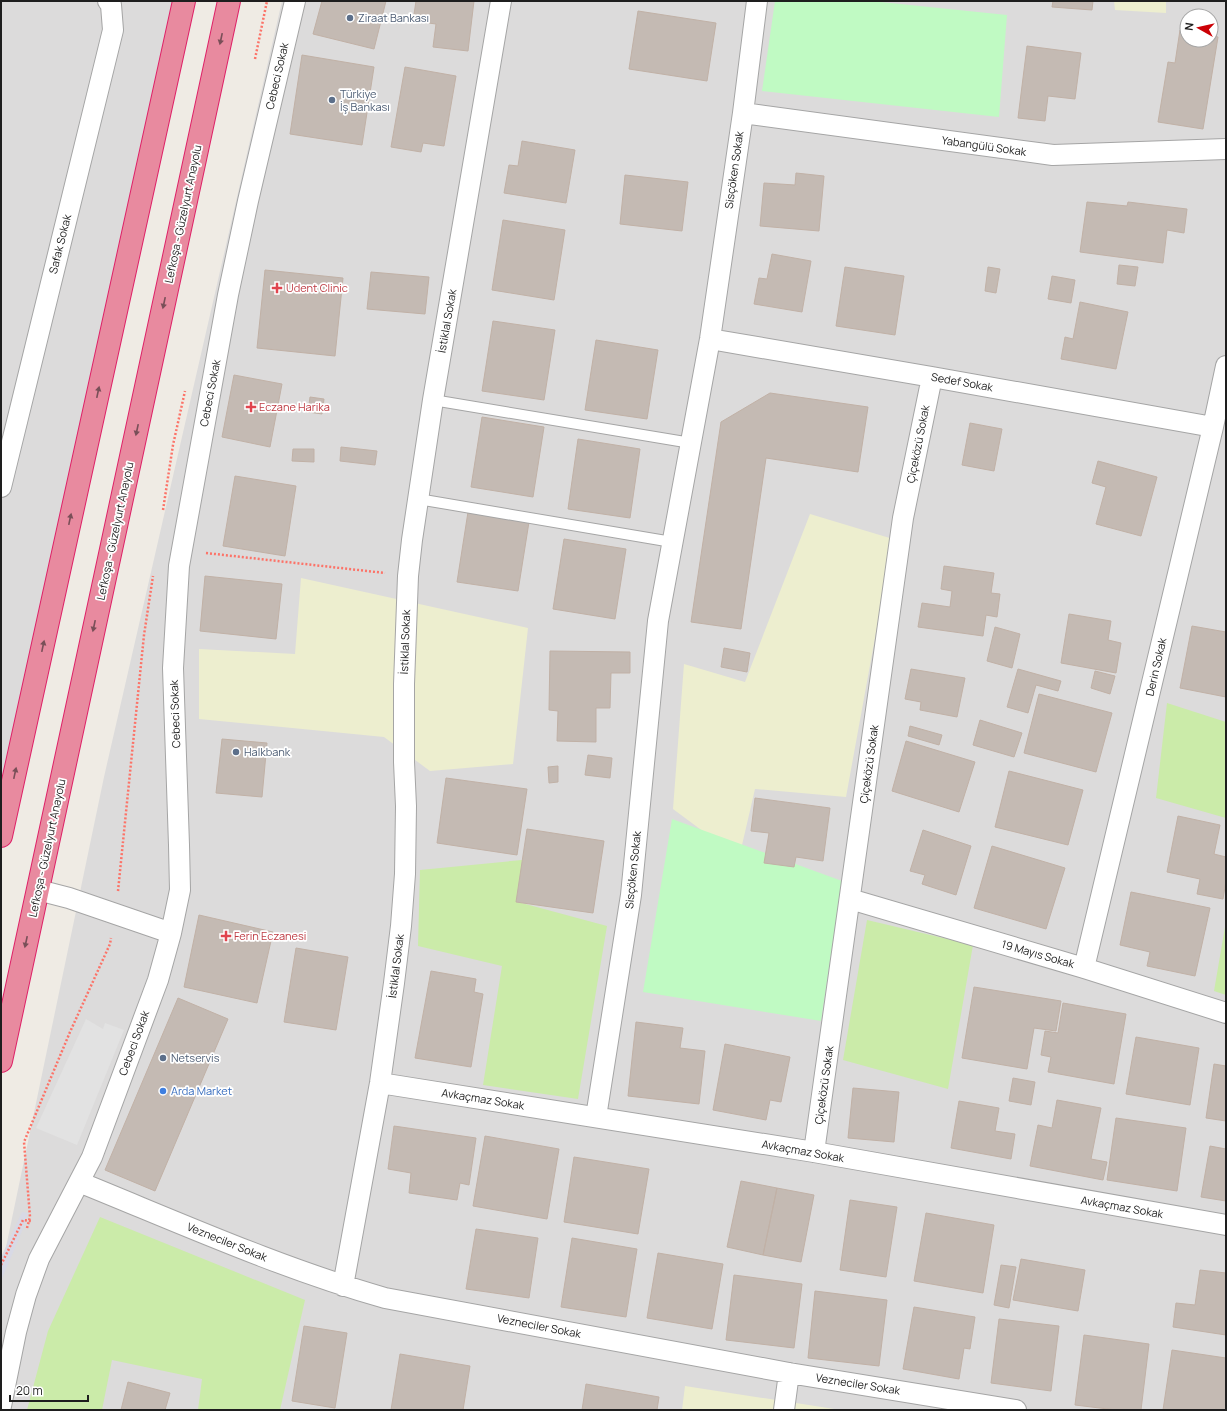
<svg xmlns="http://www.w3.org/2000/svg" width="1227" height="1411" font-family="Manrope,sans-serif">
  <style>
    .residential { fill: #dcdbdb; fill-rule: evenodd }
    .farmland { fill: #edeecf }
    .grass { fill: #cbeba9 }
    .park { fill: #c0fac3 }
    .parking { fill: #e2e2e2 }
    .plaza { fill: #d8d9e5 }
    .building { fill: #c4bab3; stroke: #c1b1a6 }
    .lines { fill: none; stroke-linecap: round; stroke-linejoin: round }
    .lane-casing { stroke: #a5a5a5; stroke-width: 12 }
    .street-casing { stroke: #a5a5a5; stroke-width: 22 }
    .highway-casing { stroke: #de2167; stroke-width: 24 }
    .path { stroke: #fc7368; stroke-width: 2.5; stroke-dasharray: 2 2; stroke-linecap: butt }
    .lane { stroke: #fff; stroke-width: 10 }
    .street { stroke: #fff; stroke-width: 20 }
    .highway { stroke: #e88a9f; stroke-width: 22 }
    .oneway { fill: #794f58 }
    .service-dot { fill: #5c6f8a; stroke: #fff; stroke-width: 1.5 }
    .health-dot { fill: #e0444e; stroke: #fff; stroke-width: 1.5 }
    .shop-dot { fill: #3f7fe0; stroke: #fff; stroke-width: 1.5 }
    .labels { text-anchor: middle; stroke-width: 3.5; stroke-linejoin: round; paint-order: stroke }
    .service-label { font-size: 11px; fill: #4e5e75; stroke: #fff; text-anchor: start }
    .street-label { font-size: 11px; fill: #1e1e1e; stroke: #fff }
    .health-label { font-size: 11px; fill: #be3a42; stroke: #fff; text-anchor: start }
    .shop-label { font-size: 11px; fill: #366cbe; stroke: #fff; text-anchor: start }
  </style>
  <rect width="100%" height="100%" fill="#efebe4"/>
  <!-- residential -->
  <path class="residential" d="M1,1H177L1,811Z
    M282,1H1226V1410H1V1271L104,777ZM1187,16H1211V40H1187Z"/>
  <!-- farmland -->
  <path class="farmland" d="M1114,1H1166V13L1115,10Z
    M810,514L893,539L846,797L755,789L739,858L673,809L684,664L745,682Z
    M301,578L528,628L513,764L430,771L384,737L199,719V649L295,654Z
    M685,1386L841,1410H682Z"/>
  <!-- grass -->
  <path class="grass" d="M1167,703L1226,722V818L1156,798Z
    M522,860L518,902L607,926L578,1099L483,1085L502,966L418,946L420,870Z
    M867,920L973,945L948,1089L843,1060Z
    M1226,921V995L1214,991Z
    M100,1217L305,1300L280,1410H198L202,1379L112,1360L102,1410H27L48,1331Z"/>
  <!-- park -->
  <path class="park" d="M775,1H871L1007,15L999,117L762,91Z
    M672,819L842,881L821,1021L643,992Z"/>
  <!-- parking -->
  <path class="parking" d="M86,1019L103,1029L105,1023L124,1030L77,1145L36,1128Z"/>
  <!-- plaza -->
  <path class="plaza" d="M22,1212L28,1213L24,1226L1,1281V1255H2Z"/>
  <!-- building -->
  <path class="building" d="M322,1H386L374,49L313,34Z
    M416,1H474L468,51L433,47L436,24L413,21Z
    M1053,1H1093L1092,10L1052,7Z
    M638,11L716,23L707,81L629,69Z
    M1180,30L1187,31V40H1211V35L1218,37L1203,129L1158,122L1168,62L1175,63Z
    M1027,46L1081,53L1075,99L1048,96L1045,121L1018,118Z
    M302,55L374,67L362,145L290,134Z
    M405,67L456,76L444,146L423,143L421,152L391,147Z
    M522,141L575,150L566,203L504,193L509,165L518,166Z
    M796,173L824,176L819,231L760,226L764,183L795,185Z
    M625,175L688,182L682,231L620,224Z
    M1087,202L1127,206L1128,202L1187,209L1184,233L1167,230L1163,263L1080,252Z
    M503,220L565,230L554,300L492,290Z
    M772,254L811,261L802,312L754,304L759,278L767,279Z
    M1119,265L1138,267L1135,286L1117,284Z
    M845,267L904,276L895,335L836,326Z
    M988,267L1000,269L996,293L985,291Z
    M265,270L343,278L335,356L257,348Z
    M371,272L429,277L425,314L367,309Z
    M1052,276L1075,280L1071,303L1048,299Z
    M1080,302L1128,312L1116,369L1061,359L1065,337L1073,339Z
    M493,321L555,330L544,400L482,391Z
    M596,340L658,350L647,419L585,410Z
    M234,375L282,384L270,447L222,437Z
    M770,393L868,407L858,472L766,458L741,629L691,622L721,422Z
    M310,397L324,399L322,414L308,412Z
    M482,417L544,427L533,497L471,487Z
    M970,423L1002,429L994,471L962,465Z
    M578,439L640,449L630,518L568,509Z
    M341,447L377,451L375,465L340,461Z
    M293,449H314V462L292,461Z
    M1098,461L1157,477L1141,536L1096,524L1106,487L1092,483Z
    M235,476L296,486L285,556L223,546Z
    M468,512L529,522L518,591L457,582Z
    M564,539L626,549L615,619L553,609Z
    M944,566L994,573L991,593L1000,594L997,617L986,615L983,636L918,627L922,603L950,607L952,591L941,589Z
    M205,576L282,584L276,639L200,631Z
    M1069,614L1111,621L1108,640L1121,643L1116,673L1061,663Z
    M1192,626L1226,632V697L1180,688Z
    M995,627L1020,634L1012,668L987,661Z
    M724,648L750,653L747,672L721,667Z
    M550,651L630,652V673H611L610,708H596V742L557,741L558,711L549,710Z
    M911,669L965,678L957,717L920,710L921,702L905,699Z
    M1018,669L1061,681L1058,691L1036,685L1028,713L1007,707Z
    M1095,671L1115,676L1110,694L1091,688Z
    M1039,694L1112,713L1096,772L1024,753Z
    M980,720L1022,733L1014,757L973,745Z
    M910,726L942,735L939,745L908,736Z
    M222,739L267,743L262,797L216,793Z
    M906,741L975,762L959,812L892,791Z
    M588,755L612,758L610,778L585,775Z
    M558,766V782L549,783L548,767Z
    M1009,771L1083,790L1068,845L995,827Z
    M446,778L527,789L517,855L437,843Z
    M755,798L830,808L823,861L796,857L794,867L764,863L769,833L751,831Z
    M1178,816L1220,825L1214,854L1226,857V881L1223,899L1197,894L1200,879L1167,872Z
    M527,829L604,841L593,913L516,902Z
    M923,830L971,846L956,895L922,884L925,875L910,871Z
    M992,846L1065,868L1046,929L974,908Z
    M1131,892L1210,908L1195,976L1147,966L1150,952L1120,945Z
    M199,915L273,932L257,1003L184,987Z
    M296,948L348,957L336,1030L284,1022Z
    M431,971L476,979L474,992L483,994L471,1067L415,1058Z
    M974,987L1061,1001L1056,1031L1034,1028L1027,1069L962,1058Z
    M178,998L228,1019L155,1191L105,1170Z
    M1063,1003L1126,1014L1114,1084L1048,1072L1051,1057L1041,1055L1045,1031L1058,1033Z
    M636,1022L683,1028L680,1048L705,1051L699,1104L628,1096Z
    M1136,1037L1199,1048L1190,1105L1126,1094Z
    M725,1044L790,1057L781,1102L770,1100L766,1120L713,1110Z
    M1214,1064L1226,1066V1121L1206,1118Z
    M1013,1078L1035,1082L1031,1105L1009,1101Z
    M853,1088L899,1092L894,1142L848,1138Z
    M1057,1100L1101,1108L1091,1159L1107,1162L1103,1180L1030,1166L1038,1125L1052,1128Z
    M959,1101L999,1108L995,1131L1015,1134L1011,1159L951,1148Z
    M1116,1118L1186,1128L1177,1191L1107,1180Z
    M394,1126L476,1138L469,1185L460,1183L457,1200L409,1193L411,1173L388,1169Z
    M485,1136L559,1149L547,1219L473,1206Z
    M1210,1146L1226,1149V1201L1201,1197Z
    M574,1157L649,1169L638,1234L564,1222Z
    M741,1181L777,1188L763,1255L727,1247Z
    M777,1188L814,1195L801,1262L763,1255Z
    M850,1200L897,1207L886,1277L840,1270Z
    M926,1213L994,1225L983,1293L914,1281Z
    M476,1229L538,1238L529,1298L466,1289Z
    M572,1238L637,1249L626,1317L561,1307Z
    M658,1253L723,1264L712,1329L647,1318Z
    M1021,1259L1085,1270L1078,1311L1013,1300Z
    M1001,1265L1016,1267L1009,1308L994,1305Z
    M1200,1270L1226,1273V1335L1173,1327L1176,1303L1195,1305Z
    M734,1275L802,1284L794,1348L726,1340Z
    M815,1291L887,1300L879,1366L808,1358Z
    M914,1307L975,1317L970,1349L964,1348L959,1379L903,1369Z
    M999,1319L1059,1326L1051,1391L991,1383Z
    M304,1326L347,1333L335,1408L292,1401Z
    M1084,1335L1149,1344L1141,1410H1116L1075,1405Z
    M1172,1350L1226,1358V1410H1163Z
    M400,1354L470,1366L463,1410H391Z
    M128,1382L170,1393L165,1410H121Z
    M586,1384L659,1397L657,1410H582Z"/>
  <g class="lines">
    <defs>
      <path id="lane" d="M433,400L691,443
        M418,499L672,542"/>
      <path id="street" d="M743,113L1053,155L1226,149
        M710,339L932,377L1213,427
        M1,487L113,30L111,5L108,1
        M38,890L69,898L171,933
        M850,899L1084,968L1226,1013
        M1084,968L1213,427L1226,366
        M380,1083L814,1152L1226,1225
        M596,1117L631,895L658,621L710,339L743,113L757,1
        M814,1152L903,518L932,377
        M79,1182C180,1223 280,1268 385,1298L789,1373L1016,1410
        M343,1286L380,1083L394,983L401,926L405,874L406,806L404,762V684L408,576L412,540L433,400L501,1
        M1,1406L16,1332L26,1295L39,1259L92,1157L158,980L171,933L180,890L179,845L173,668L179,566L228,295L248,201L295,1
        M784,1410L789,1373"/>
      <path id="highway" d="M1,836L184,1
        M1,1061L229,1"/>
    </defs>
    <!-- lane casing -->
    <use href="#lane" class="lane-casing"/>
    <!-- street casing -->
    <use href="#street" class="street-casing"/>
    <!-- highway casing -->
    <use href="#highway" class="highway-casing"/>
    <!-- path -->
    <path class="path" d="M255,59L267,1
      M163,510L173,445L185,391
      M206,553L385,573
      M118,891L144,635L153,576
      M27,1228L30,1217L24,1142L70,1032L110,944L111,938
      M1,1265L23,1220L31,1221"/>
    <!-- lane -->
    <use href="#lane" class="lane"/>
    <!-- street -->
    <use href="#street" class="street"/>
    <!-- highway -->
    <use href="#highway" class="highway"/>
  </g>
  <!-- one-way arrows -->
  <defs><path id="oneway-solid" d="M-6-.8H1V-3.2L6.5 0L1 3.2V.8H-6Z"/></defs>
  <g class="oneway">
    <use href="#oneway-solid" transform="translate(221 39) rotate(102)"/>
    <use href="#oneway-solid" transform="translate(164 303) rotate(102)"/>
    <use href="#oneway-solid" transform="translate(98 392) rotate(-78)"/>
    <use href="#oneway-solid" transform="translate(137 430) rotate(102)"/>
    <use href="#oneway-solid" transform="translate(70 519) rotate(-78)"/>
    <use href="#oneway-solid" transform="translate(94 626) rotate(102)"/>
    <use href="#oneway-solid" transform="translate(43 646) rotate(-78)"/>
    <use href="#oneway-solid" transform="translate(15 773) rotate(-78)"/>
    <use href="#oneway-solid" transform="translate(26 942) rotate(102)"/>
  </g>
  <!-- markers -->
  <g class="service-dot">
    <circle cx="350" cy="18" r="4"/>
    <circle cx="332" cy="100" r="4"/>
    <circle cx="236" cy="752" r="4"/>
    <circle cx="163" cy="1058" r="4"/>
  </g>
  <g class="health-dot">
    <path d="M275 282h4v4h4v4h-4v4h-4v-4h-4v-4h4z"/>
    <path d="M249 401h4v4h4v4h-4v4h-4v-4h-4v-4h4z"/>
    <path d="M224 930h4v4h4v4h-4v4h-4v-4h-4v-4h4z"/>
  </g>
  <circle class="shop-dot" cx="163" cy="1091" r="4"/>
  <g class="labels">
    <!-- service labels -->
    <g class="service-label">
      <text x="358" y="22">Ziraat Bankası</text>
      <text x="340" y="98">Türkiye<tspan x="340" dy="13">İş Bankası</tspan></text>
      <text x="244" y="756">Halkbank</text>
      <text x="171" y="1062">Netservis</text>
    </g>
    <!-- street labels -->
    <g class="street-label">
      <text transform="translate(277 76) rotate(-77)" y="4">Cebeci Sokak</text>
      <text transform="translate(984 146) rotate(8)" y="4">Yabangülü Sokak</text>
      <text transform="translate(734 170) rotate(-82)" y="4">Sisçöken Sokak</text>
      <text transform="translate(183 214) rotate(-78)" y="4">Lefkoşa - Güzelyurt Anayolu</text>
      <text transform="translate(60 244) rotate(-76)" y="4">Safak Sokak</text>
      <text transform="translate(447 321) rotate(-80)" y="4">İstiklal Sokak</text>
      <text transform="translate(962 382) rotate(10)" y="4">Sedef Sokak</text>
      <text transform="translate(210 393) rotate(-79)" y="4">Cebeci Sokak</text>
      <text transform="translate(918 444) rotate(-79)" y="4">Çiçeközü Sokak</text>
      <text transform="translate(115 531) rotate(-78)" y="4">Lefkoşa - Güzelyurt Anayolu</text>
      <text transform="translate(405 642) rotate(-88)" y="4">İstiklal Sokak</text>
      <text transform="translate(1156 667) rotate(-77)" y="4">Derin Sokak</text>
      <text transform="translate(175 714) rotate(-92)" y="4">Cebeci Sokak</text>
      <text transform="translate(869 764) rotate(-82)" y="4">Çiçeközü Sokak</text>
      <text transform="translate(47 848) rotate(-78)" y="4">Lefkoşa - Güzelyurt Anayolu</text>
      <text transform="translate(633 870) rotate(-84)" y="4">Sisçöken Sokak</text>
      <text transform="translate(1038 954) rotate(16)" y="4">19 Mayıs Sokak</text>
      <text transform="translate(396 966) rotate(-83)" y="4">İstiklal Sokak</text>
      <text transform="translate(134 1043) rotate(-70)" y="4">Cebeci Sokak</text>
      <text transform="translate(824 1085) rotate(-82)" y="4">Çiçeközü Sokak</text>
      <text transform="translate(483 1099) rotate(9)" y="4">Avkaçmaz Sokak</text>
      <text transform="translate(803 1151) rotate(10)" y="4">Avkaçmaz Sokak</text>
      <text transform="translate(1122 1207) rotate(10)" y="4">Avkaçmaz Sokak</text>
      <text transform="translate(227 1242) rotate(22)" y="4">Vezneciler Sokak</text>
      <text transform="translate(539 1326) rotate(11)" y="4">Vezneciler Sokak</text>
      <text transform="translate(858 1384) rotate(9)" y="4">Vezneciler Sokak</text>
    </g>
    <!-- health labels -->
    <g class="health-label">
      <text x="286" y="292">Udent Clinic</text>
      <text x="259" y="411">Eczane Harika</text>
      <text x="234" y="940">Ferin Eczanesi</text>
    </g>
    <!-- shop labels -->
    <g class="shop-label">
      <text x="171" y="1095">Arda Market</text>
    </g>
  </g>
  <!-- border -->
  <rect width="1227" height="1411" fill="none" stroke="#1e1e1e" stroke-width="4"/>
  <!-- north arrow -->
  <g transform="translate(1199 28) rotate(278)"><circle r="19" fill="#ffffff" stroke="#a5a5a5"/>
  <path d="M0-3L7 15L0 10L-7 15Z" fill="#cc0006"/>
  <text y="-6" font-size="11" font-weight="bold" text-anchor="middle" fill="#1e1e1e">N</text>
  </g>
  <!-- scale -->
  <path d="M10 1395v6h78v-6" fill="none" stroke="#1e1e1e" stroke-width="2"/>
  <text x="16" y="1395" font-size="12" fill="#1e1e1e" stroke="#ffffff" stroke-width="3" paint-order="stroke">20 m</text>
</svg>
